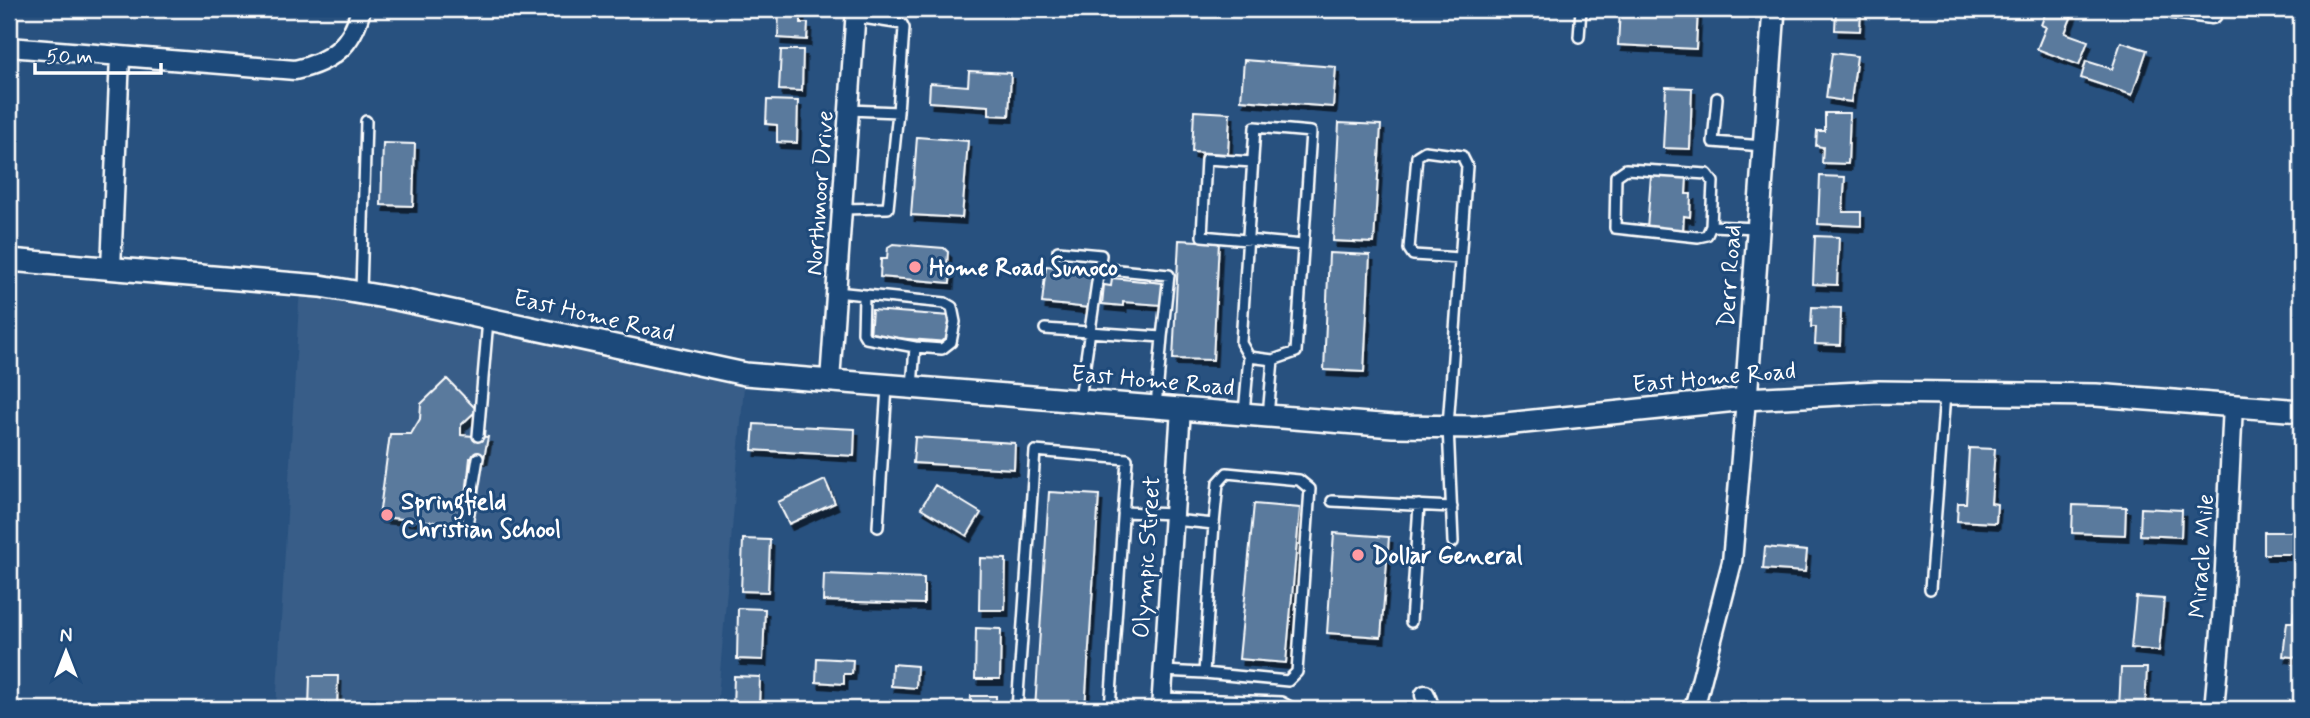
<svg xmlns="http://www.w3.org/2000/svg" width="2310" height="718" font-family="Mynerve,sans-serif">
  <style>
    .built { fill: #375d88 }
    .building { fill: #5a7a9d; stroke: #fff; stroke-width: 2; filter: url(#shadow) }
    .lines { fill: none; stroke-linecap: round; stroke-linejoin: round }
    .service-casing { stroke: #fff; stroke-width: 14 }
    .minor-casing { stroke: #fff; stroke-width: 23 }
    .tertiary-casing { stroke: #fff; stroke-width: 26 }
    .service { stroke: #1f4a7a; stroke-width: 9 }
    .minor { stroke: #1f4a7a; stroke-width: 18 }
    .tertiary { stroke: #1f4a7a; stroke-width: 21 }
    .poi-dot { fill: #ff9aa2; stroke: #1f4a7a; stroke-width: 2.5 }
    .labels { text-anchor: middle; stroke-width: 6; stroke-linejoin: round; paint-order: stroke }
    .street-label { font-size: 24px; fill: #fff; stroke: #1f4a7a }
    .poi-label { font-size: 24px; font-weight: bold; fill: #fff; stroke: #1f4a7a; text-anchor: start }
  </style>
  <defs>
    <filter id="shadow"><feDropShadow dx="3.5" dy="6" stdDeviation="0" flood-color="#0009"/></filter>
  </defs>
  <rect width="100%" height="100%" fill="#28517f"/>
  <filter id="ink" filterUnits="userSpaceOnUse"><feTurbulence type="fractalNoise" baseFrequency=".0143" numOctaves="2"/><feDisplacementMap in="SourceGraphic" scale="14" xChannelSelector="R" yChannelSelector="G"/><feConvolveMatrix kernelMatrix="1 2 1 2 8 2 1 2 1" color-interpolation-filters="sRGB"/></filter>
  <g filter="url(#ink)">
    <!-- built -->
    <path class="built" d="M9,260H19L9,402Z
      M300,285L745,374L717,709H276Z"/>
    <!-- building -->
    <path class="building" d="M779,9H801V23H808L807,40L778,38Z
      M1620,9H1698L1696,49L1618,45Z
      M1836,9H1861L1860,31L1835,30Z
      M2047,9L2073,13L2065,33L2088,41L2079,65L2037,49L2046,27L2041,25Z
      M2121,42L2147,50L2132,95L2081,78L2086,61L2112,69Z
      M781,50H803L802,91L779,90Z
      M1832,53L1857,56L1851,102L1826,98Z
      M1244,60L1336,67L1333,107L1241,100Z
      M969,71L1011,73L1009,116L989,115V106L929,102L930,83L968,86Z
      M1666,87L1692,88L1690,149L1663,148Z
      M767,100L798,101L797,143L777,142V125L766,124Z
      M1194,111L1230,113L1228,154L1192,152Z
      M1825,113H1850L1848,164L1822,163L1823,147L1816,146L1817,131H1825Z
      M1339,123L1381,125L1374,243L1333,241Z
      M917,137L968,141L962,218L911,215Z
      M383,143L415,144L413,206L381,205Z
      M1651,175L1687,177L1686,194H1691L1690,217L1684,216L1683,231L1647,229Z
      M1820,176L1845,177L1843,212H1861V226L1818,224Z
      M1815,236L1839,237L1837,285L1813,284Z
      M1179,240L1219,242L1213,360L1173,359Z
      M893,244L944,248L948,252L947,266L951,267L950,283L880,277L881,259H887L888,247Z
      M1329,253L1370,255L1364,372L1324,370Z
      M1046,266L1093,271L1089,308L1042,303Z
      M1112,278L1163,283L1161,305L1123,302V306L1102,304L1104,285L1111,286Z
      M1812,307L1841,308L1840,345L1815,344L1816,327H1811Z
      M872,310L950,316L948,342L870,336Z
      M447,379L477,410L461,425V435L488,437L484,458H470L463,524L379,517L390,434H411L420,419L421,404Z
      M754,424L855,429L854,456L752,450Z
      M915,437L1015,443L1014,469L913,463Z
      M1969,448L1995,449L1991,503L1997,504L1996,523L1957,521L1958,503H1966Z
      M825,480L835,503L789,524L778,502Z
      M935,485L981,513L967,536L921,508Z
      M1049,492L1099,495L1085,709H1035Z
      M1254,504L1300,508L1286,663L1239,659Z
      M2073,505L2126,507L2125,535L2072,533Z
      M2141,508L2182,510L2181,537L2140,535Z
      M2264,532H2301V554H2264Z
      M1334,533L1389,537L1381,637L1327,633Z
      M743,539L770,540L768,592L741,591Z
      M1765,547L1807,551L1805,572L1763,569Z
      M980,558L1006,559L1005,610H979Z
      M824,574L924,578V604L823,601Z
      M2136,597L2164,599L2159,651L2131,648Z
      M738,608L765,609L763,660L737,659Z
      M2294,612L2301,613V658L2283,656L2287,622H2293Z
      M976,628L1001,629L1000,679H975Z
      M817,658L853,660L852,674H844V684L816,682Z
      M892,664L917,666L916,688L891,686Z
      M2121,668H2147L2145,709H2119Z
      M310,676H338L337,709H309Z
      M734,676L760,677L759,709H733Z
      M971,696H996V709H970Z"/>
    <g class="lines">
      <defs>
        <path id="service" d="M1579,37L1581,9
          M1717,98L1713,142L1763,146
          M849,110L898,112L904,28L902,24L856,17
          M1253,162L1206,159L1202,236L1303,245
          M842,209L888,208L898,112
          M1711,226L1707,235L1698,237L1615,228L1616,176L1626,169L1707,174L1713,182L1711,226L1757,228
          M1058,251L1101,255L1080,399
          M1099,268L1169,275L1162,337
          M361,291L366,121
          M836,292L945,303L952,307L955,322L951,342L942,349L915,347L912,387
          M864,295L863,333L866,338L915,347
          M1045,329L1162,337L1156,407
          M1244,413L1249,357L1241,343L1255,127L1311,132L1296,352L1273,360L1249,357
          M1268,416L1273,360
          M478,436L488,320
          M1332,501L1452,507
          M1123,512L1174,514
          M878,527L887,387
          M451,528L467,525L478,458
          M1453,542L1448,426L1467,166L1462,156L1425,151L1417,156L1409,249L1413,255L1460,258
          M1930,589L1945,394
          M1411,622L1419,505
          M1163,671L1204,673L1214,524L1174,520
          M1204,673L1288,681L1297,672L1310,489L1299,480L1227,473L1218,483L1214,524
          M1161,698L1281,702L1294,709
          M1017,709L1035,451L1127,459L1110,709"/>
        <path id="minor" d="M2173,9L2212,14
          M9,47L295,70C331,62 352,46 361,9
          M111,268L120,57
          M830,381L856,9
          M1425,695L1430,709
          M1161,709L1181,409
          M1694,709L1732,562L1746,399
          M2214,709L2223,609L2233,405"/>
        <path id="tertiary" d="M9,260L320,286L396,299L745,374L1393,426L1476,427L1746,399L1879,392L2096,395L2301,411
          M1746,399L1774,9"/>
      </defs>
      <!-- service casing -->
      <use href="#service" class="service-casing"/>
      <!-- minor casing -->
      <use href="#minor" class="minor-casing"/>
      <!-- tertiary casing -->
      <use href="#tertiary" class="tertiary-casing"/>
      <!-- service -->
      <use href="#service" class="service"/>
      <!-- minor -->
      <use href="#minor" class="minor"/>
      <!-- tertiary -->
      <use href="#tertiary" class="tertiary"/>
    </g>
  </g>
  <!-- markers -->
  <g class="poi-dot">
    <circle cx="915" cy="267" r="7"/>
    <circle cx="387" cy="515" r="7"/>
    <circle cx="1358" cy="555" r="7"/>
  </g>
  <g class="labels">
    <!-- street labels -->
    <g class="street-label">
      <text transform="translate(819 193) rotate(-86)" y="8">Northmoor Drive</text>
      <text transform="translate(1729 276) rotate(-86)" y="8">Derr Road</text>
      <text transform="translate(594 315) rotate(13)" y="8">East Home Road</text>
      <text transform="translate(1714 377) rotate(-5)" y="8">East Home Road</text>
      <text transform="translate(1153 380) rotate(5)" y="8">East Home Road</text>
      <text transform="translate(2201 556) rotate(-86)" y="8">Miracle Mile</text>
      <text transform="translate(1146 557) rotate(-86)" y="8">Olympic Street</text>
    </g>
    <!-- poi labels -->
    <g class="poi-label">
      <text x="929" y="275">Home Road Sunoco</text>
      <text x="401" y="509">Springfield<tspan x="401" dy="28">Christian School</tspan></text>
      <text x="1372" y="563">Dollar General</text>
    </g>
  </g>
  <!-- margin -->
  <rect width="2310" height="718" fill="none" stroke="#1f4a7a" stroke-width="35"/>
  <rect x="18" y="18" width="2275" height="683" fill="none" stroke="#fff" stroke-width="2.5" filter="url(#ink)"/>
  <!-- north arrow -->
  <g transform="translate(66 652)" stroke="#1f4a7a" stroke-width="5" paint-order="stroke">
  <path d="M0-5L12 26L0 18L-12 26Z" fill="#ffffff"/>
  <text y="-10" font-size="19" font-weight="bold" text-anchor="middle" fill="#ffffff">N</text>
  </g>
  <!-- scale -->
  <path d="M35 63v10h126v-10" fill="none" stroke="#ffffff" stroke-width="3.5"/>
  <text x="46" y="63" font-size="21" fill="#ffffff" stroke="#1f4a7a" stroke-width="5" paint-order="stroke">50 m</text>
</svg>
